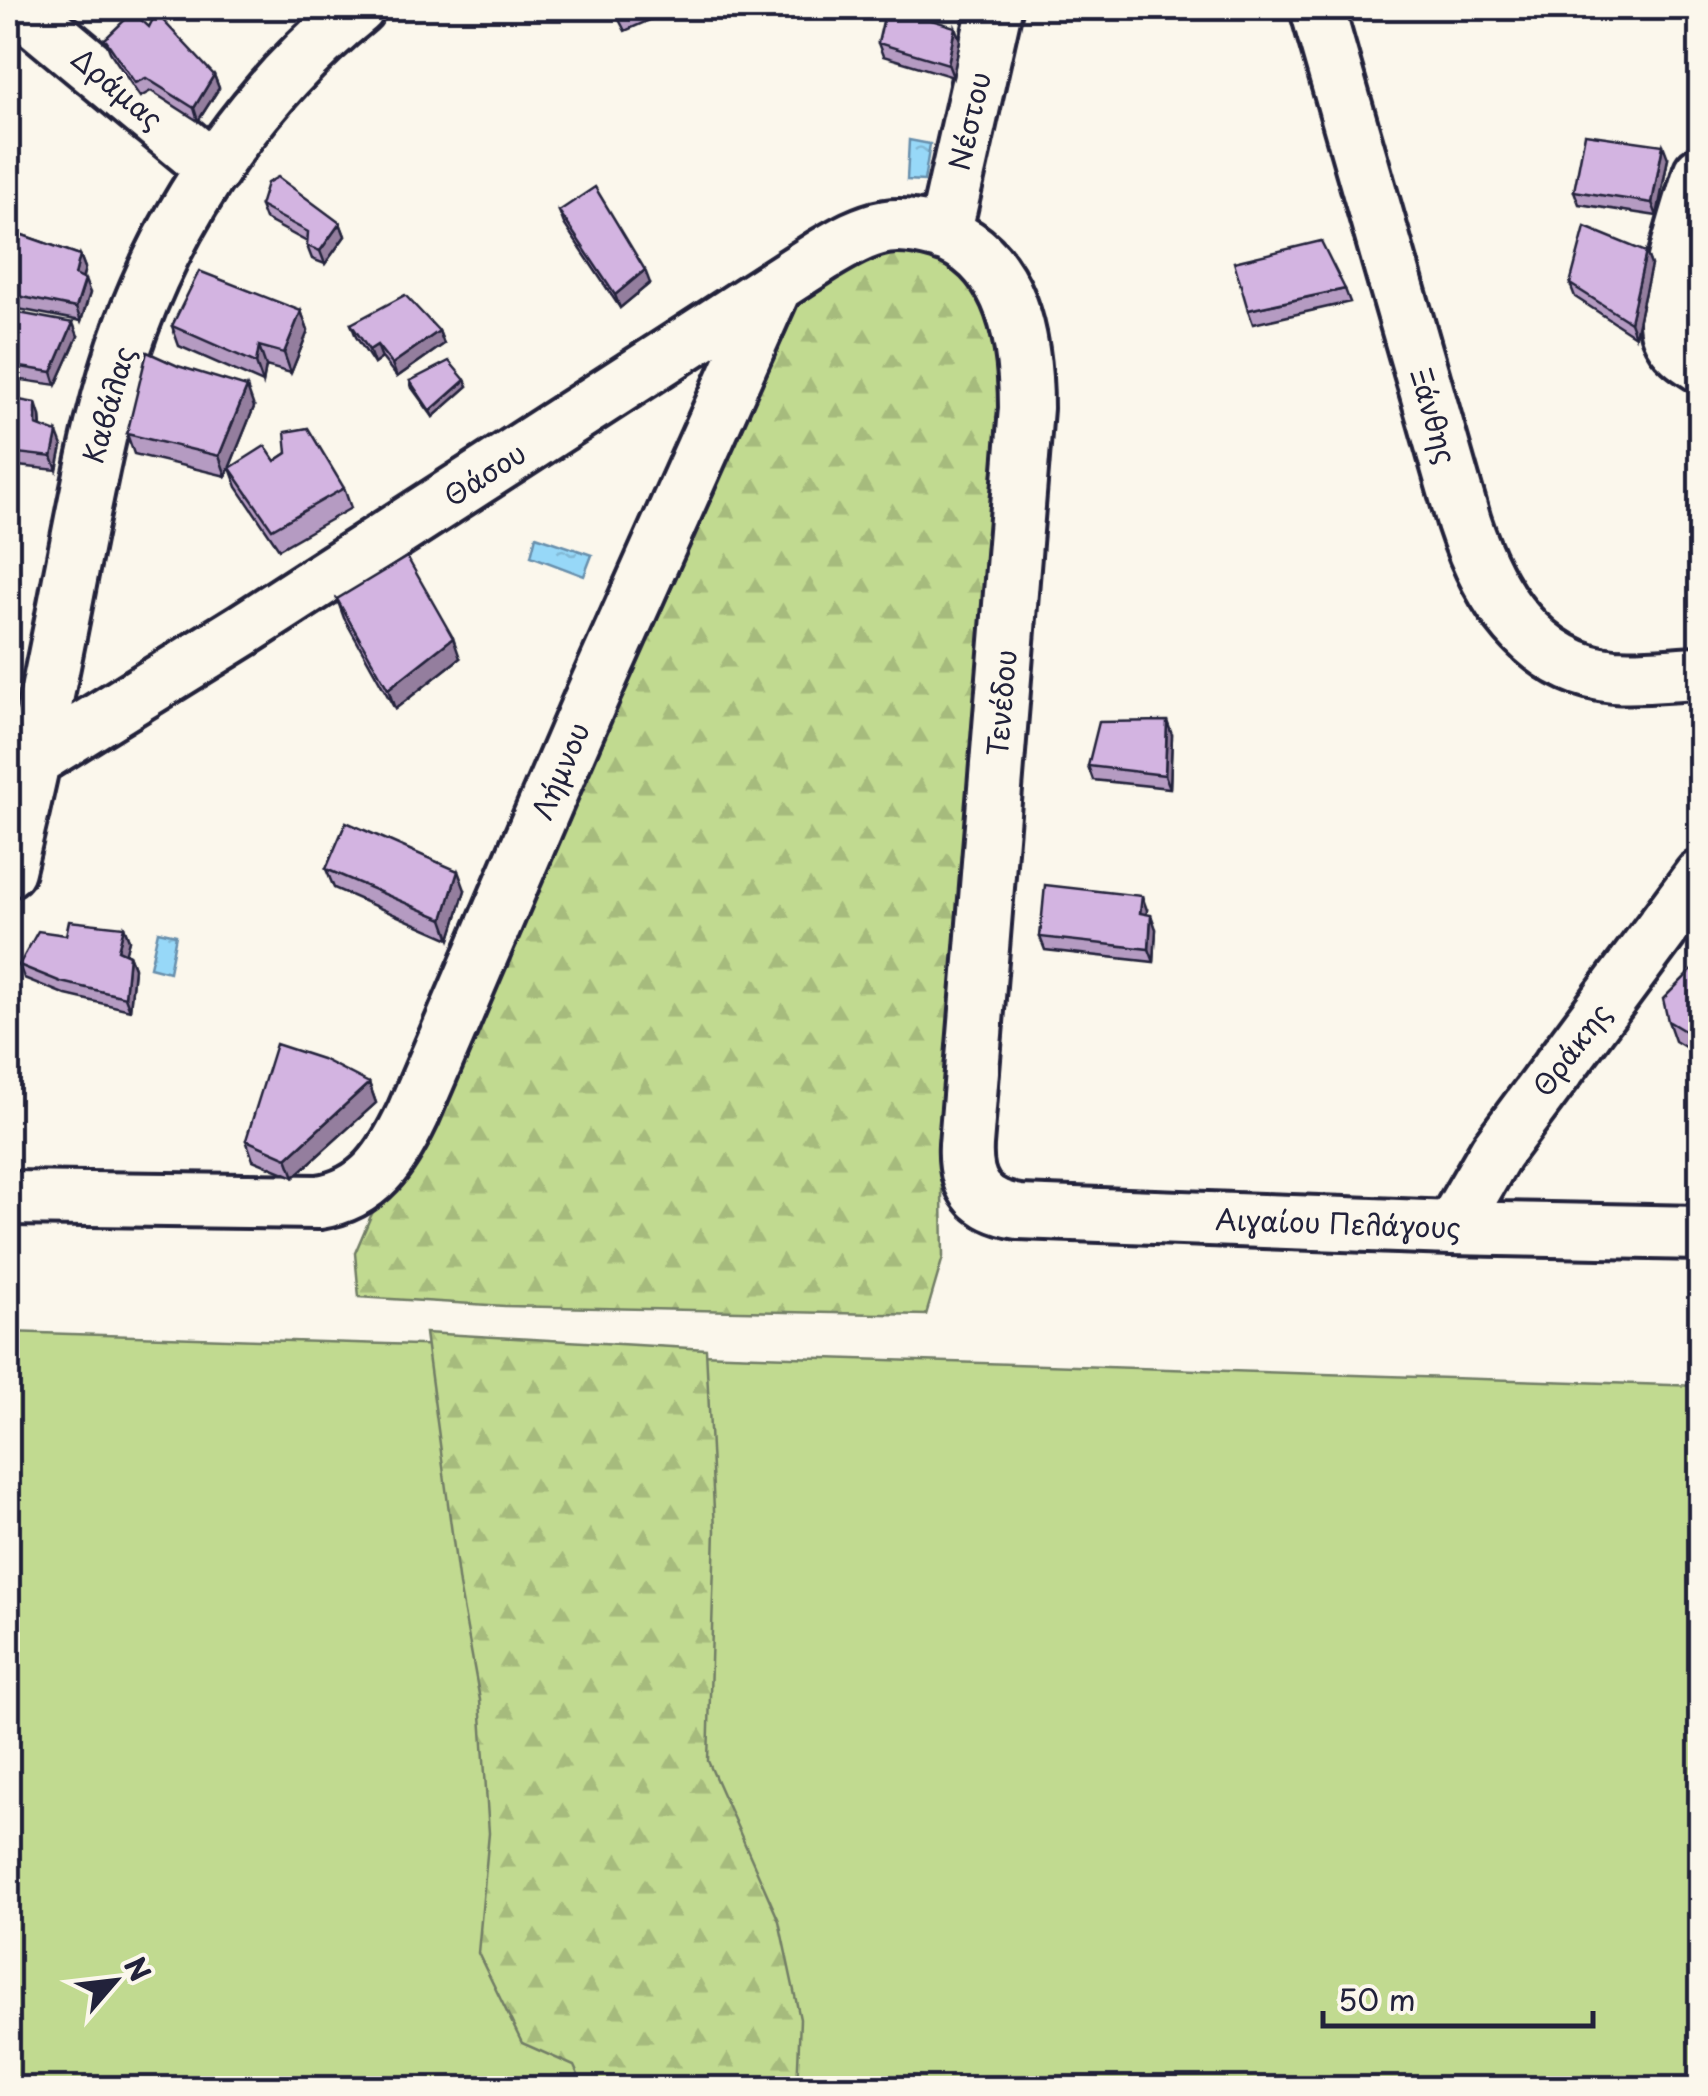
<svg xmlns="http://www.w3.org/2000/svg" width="1708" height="2096" font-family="'Playpen Sans',sans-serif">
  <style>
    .grass { fill: #c1da90; stroke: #727e66; stroke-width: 2.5 }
    .forest { fill: url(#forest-firs); stroke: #727e66; stroke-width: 2.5 }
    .water { fill: url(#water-ripples); stroke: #688fac; stroke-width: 2.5 }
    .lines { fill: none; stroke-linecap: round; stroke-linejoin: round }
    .minor-casing { stroke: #22223b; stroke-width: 60 }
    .minor { stroke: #fbf7ec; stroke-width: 52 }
    .wall { fill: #b59bc2; stroke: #22223b; stroke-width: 2.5 }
    .shaded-wall { fill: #947e9e; stroke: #22223b; stroke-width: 2.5 }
    .building { fill: #d3b4e1; stroke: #22223b; stroke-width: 2.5 }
    .labels { text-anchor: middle; stroke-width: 8; stroke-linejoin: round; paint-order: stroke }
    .street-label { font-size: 28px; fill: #22223b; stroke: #fbf7ec }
  </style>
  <defs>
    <pattern id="forest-firs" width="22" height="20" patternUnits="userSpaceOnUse" patternTransform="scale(2.5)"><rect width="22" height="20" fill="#c1da90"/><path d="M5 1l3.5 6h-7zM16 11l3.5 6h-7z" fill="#a6bb7d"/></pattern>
    <pattern id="water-ripples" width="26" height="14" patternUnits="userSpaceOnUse" patternTransform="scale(2.5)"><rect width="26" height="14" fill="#97d8f8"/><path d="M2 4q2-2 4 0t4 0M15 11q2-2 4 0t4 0" fill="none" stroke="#82b9d6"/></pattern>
  </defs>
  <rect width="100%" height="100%" fill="#fbf7ec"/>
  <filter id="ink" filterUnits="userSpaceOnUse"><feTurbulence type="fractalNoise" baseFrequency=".01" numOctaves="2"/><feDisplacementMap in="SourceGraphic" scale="20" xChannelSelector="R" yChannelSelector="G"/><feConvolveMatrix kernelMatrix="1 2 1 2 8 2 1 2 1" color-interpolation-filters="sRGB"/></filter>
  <g filter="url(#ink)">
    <!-- grass -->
    <path class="grass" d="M8,1332L1700,1386V2088H8Z"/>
    <!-- forest -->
    <path class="forest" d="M894,245L957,253L1006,311L963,1015L941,1126L943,1257L926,1315L505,1306L359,1297L355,1253L370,1218L637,650L755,369L811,276Z
      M425,1333L706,1349L715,1530L708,1761L779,1921L800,2019L797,2088H584L574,2066L522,2043L478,1953L489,1833L480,1700L459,1585Z"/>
    <!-- water -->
    <path class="water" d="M909,140L930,144L924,181L907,180Z
      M536,536L592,555L584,576L531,556Z
      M158,931L176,935L169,972L150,967Z"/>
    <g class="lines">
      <defs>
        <path id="minor" d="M20,8L214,169
          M1317,8L1464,522C1487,593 1532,668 1614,676C1642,678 1672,674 1700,673
          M1700,173C1691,205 1656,305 1668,333C1674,348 1687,357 1700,365
          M944,235L995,8
          M35,759L243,630L823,255C843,243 863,231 886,227C904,224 922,228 940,233C1013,257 1026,342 1026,408L966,1145C964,1185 979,1206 1019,1212L1452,1228L1700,1233
          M8,870C32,772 52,674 71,574C88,490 102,405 132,325C177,204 258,89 358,8
          M8,1198L319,1202C370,1194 392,1158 413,1114L589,703L774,289
          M1452,1228L1496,1152L1700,877"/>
      </defs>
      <!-- minor casing -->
      <use href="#minor" class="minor-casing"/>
      <!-- minor -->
      <use href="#minor" class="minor"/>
    </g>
    <!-- wall -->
    <path class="wall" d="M613,8H669L670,11L625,31Z
      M105,39L214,75L219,88L198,121L151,91L140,97L110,52Z
      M960,40L953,77L883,56L878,43Z
      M1668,158L1657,216L1579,204L1574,191Z
      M260,206L340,223L345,236L325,264L312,259L307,246V242L265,219Z
      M559,211L650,283L620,308L564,224Z
      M8,230L80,255L85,268L82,279L90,293L81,321L8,307Z
      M1646,252L1651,265L1635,336L1575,297L1570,284Z
      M1345,289L1350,302L1253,324L1248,310Z
      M8,311L78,336L56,385L8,378Z
      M301,311L308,331L291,373L266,366L263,383L179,346L172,326Z
      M351,324L439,331L444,344L397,377L382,358L374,364L356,337Z
      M465,380L468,386L433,417L412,388L410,381Z
      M8,398L40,416L41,427L62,446L57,470L8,465Z
      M254,407L226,476L134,454L127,434Z
      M287,453L344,488L351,508L279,549L237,487L230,468L275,461Z
      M8,591L18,630L8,634Z
      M337,599L460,658L395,709L344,618Z
      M1172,735L1170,788L1093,780L1088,766Z
      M326,869L465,890L450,939L334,888Z
      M1147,910L1146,914L1156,929L1154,962L1045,950L1040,937Z
      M124,927L129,940L125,953L129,955L134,968L130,1010L66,995L24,978L19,965L66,935Z
      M1700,974V1056L1675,1041L1668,1021Z
      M369,1083L376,1103L294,1177L253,1160L246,1140Z"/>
    <!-- shaded-wall -->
    <path class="shaded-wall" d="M955,27L960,40L953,77L948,64Z
      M214,75L219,88L198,121L194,108Z
      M1663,145L1668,158L1657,216L1652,203Z
      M340,223L345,236L325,264L320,251Z
      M1646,252L1651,265L1635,336L1630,322Z
      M80,255L85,268L80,288L75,275Z
      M645,270L650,283L620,308L615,295Z
      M85,280L90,293L81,321L76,308Z
      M301,311L308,331L291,373L284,353Z
      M73,323L78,336L56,385L52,372Z
      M439,331L444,344L397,377L392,364Z
      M377,345L382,358L374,364L369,350Z
      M259,346L266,366L263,383L256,363Z
      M465,380L468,386L433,417L430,411Z
      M247,387L254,407L226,476L219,456Z
      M36,403L40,416L41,438L36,425Z
      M57,433L62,446L57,470L52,457Z
      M8,591L9,595L18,630L11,611Z
      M453,638L460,658L395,709L388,689Z
      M1167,721L1172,735L1170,788L1165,775Z
      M458,871L465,890L450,939L443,919Z
      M1142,896L1147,910L1145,927L1140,913Z
      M1151,915L1156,929L1154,962L1149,949Z
      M124,927L129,940L123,963L118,950Z
      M129,955L134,968L130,1010L125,997Z
      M369,1083L376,1103L294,1177L287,1158Z"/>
    <!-- building -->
    <path class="building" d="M615,8H644L620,18Z
      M886,8H892L955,27L948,64L878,43Z
      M133,12L149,27L156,13L214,75L194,108L146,78L135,83L105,39Z
      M1585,134L1663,145L1652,203L1574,191Z
      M278,177L340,223L320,251L307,246L308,232L260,206L267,183Z
      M595,187L645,270L615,295L559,211Z
      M1585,227L1646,252L1630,322L1570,284Z
      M8,230L80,255L75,275L85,280L76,308L8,294Z
      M1321,241L1345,289L1248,310L1234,262Z
      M199,271L301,311L284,353L259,346L256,363L172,326Z
      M405,295L439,331L392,364L377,345L369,350L351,324Z
      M8,311L73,323L52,372L8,365Z
      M147,352L178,366L247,387L219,456L127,434Z
      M449,361L465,380L430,411L410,381Z
      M8,398L36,403V425L57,433L52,457L8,452Z
      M308,428L344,488L272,529L230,468L265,446L275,461L287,453L285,432Z
      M407,557L453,638L388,689L337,599Z
      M1167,721L1165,775L1088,766L1099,722Z
      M346,822L458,871L443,919L326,869Z
      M1045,885L1142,896L1140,913L1151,915L1149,949L1040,937Z
      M69,921L124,927L118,950L129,955L125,997L61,982L19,965L38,931L66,935Z
      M1693,969L1700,974V1040L1668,1021L1663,999Z
      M276,1044L322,1059L369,1083L287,1158L246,1140Z"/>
  </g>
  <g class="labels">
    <!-- street labels -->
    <g class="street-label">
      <text transform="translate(117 89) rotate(40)" y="10">Δράμας</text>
      <text transform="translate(970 121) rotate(-77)" y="10">Νέστου</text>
      <text transform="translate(109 405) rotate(-74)" y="10">Καβάλας</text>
      <text transform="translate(1433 416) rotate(74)" y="10">Ξάνθης</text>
      <text transform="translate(485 475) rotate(-33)" y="10">Θάσου</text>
      <text transform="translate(1002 703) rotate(-85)" y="10">Τενέδου</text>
      <text transform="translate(561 771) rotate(-67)" y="10">Λήμνου</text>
      <text transform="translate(1572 1050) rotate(-53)" y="10">Θράκης</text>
      <text transform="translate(1338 1224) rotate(2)" y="10">Αιγαίου Πελάγους</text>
    </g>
  </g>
  <!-- margin -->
  <rect width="1708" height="2096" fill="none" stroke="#fbf7ec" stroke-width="40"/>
  <rect x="20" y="20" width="1668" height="2056" fill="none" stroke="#22223b" stroke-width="4" filter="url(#ink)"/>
  <!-- north arrow -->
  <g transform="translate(115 1981) rotate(62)" stroke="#fbf7ec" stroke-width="8" paint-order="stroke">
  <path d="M0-8L18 38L0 25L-18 38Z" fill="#22223b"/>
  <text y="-15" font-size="28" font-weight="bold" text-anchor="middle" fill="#22223b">N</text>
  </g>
  <!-- scale -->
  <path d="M1323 2011v15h270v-15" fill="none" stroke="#22223b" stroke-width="5"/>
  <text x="1338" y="2011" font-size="30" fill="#22223b" stroke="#fbf7ec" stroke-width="8" paint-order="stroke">50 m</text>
</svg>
